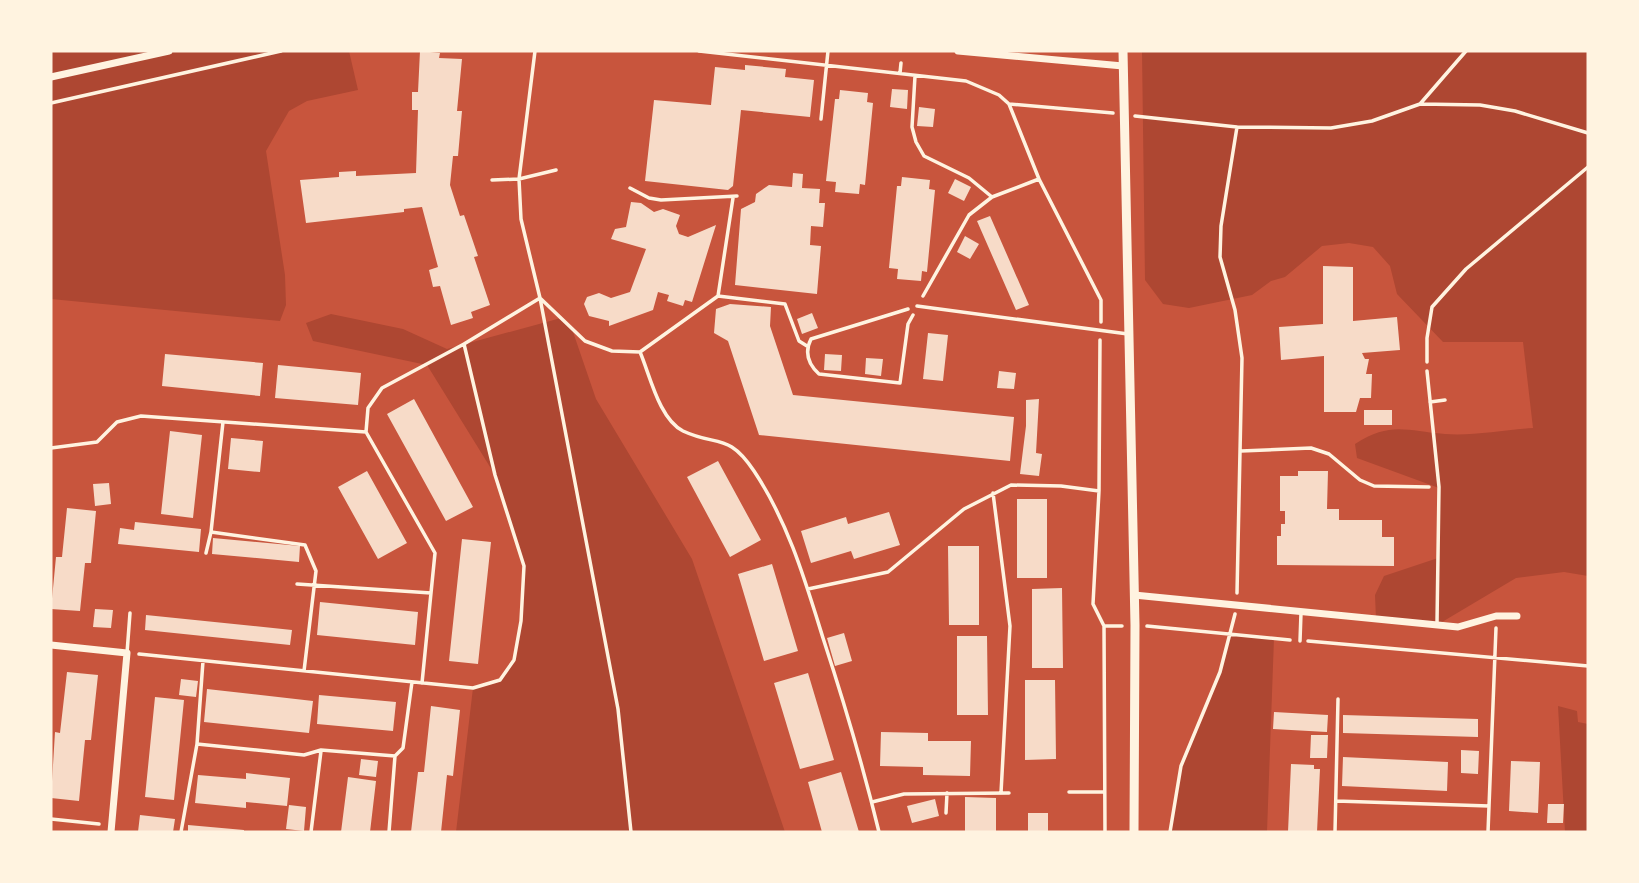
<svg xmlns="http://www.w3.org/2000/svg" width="1639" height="883" font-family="'DM Sans',sans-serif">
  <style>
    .green { fill: #ae4732 }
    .building { fill: #f7dbc8 }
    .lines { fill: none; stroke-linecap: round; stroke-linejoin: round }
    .path { stroke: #fff3e0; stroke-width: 3.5 }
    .service { stroke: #fff3e0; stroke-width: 3.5 }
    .minor { stroke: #fff3e0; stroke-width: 7 }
    .tertiary { stroke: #fff3e0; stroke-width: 9 }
  </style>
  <rect width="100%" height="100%" fill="#c8553d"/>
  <!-- green -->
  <path class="green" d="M51,51H349L358,90L307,101L289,111L266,151L285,275L286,305L280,321L51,299Z
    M1142,51H1588V576L1564,572L1516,578L1437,625L1376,619L1375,595L1384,576L1438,558L1439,488L1357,458L1355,444C1391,421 1406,431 1445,434C1473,436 1504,430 1533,428L1523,342H1443L1397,294L1390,266L1373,247L1349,243L1322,246L1285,277L1271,281L1252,295L1189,308L1163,304L1145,280Z
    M331,314L403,329L447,349L561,318L572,329L596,399L692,559L785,832H456L473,688L500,680L514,660L521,621L524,566L495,475L427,365L313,341L306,323Z
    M1231,634L1274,638L1267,832H1170L1181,766L1207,709Z
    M1558,706L1577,711L1578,722L1588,724V832H1565Z"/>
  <!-- building -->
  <path class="building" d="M420,51L440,53L439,58L462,59L457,111H462L458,156H453L450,185L460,216L464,215L478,256L474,257L490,305L471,312L473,318L451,325L440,286L433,287L429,270L438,267L422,207L404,209V212L306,223L300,180L339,177V172L356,171V176L416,173L418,110H412V92H418Z
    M745,65L786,69L785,77L814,80L810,117L741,110L733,186L728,190L645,181L654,100L711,105L715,67L745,70Z
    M892,89L908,90L907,109L890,107Z
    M840,90L868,93L867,102L873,103L865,185L860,184L859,194L835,192L836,182L826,181L835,99H839Z
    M919,107L935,109L933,127L917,126Z
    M793,173L803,174L802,188L820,189L819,203H825L823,227L811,226L810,245L821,246L817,294L735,285L741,209L755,202L756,194L769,185L792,187Z
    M902,177L930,180L929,189L935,190L927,272L922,271L921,281L897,279L898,269L889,268L897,186H901Z
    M955,179L971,187L964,201L948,193Z
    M631,202L641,203L654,212L663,209L680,215L676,226L679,234L688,237L716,225L692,302L685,300L683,306L667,301L669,295L658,292L653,310L609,326V321L589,316L584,304L587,297L599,293L611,298L630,292L646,249L611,239L615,229L626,227Z
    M990,216L1029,305L1016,310L977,221Z
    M965,236L979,244L970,259L957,252Z
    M1323,266L1353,267V321L1397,317L1400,350L1362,353L1365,359H1369L1366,374H1372L1371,398H1360L1356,412H1324V356L1281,360L1279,327L1323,324Z
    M730,304L771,307L770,326L793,395L1014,417L1010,461L759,435L728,341L714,333L716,309Z
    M812,313L818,328L802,334L797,319Z
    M928,333L948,335L943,381L923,379Z
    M165,354L263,363L260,396L162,386Z
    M825,354L842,355L841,371L824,370Z
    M866,358L883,359L881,376L865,374Z
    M278,365L361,373L358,405L275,398Z
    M999,371L1016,373L1014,389L997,388Z
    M414,399L473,507L446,521L387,414Z
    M1039,399L1036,453L1042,454L1039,476L1020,474L1026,426V400Z
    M1364,410H1392V425H1364Z
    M170,431L202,435L193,518L161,514Z
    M231,438L263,441L260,472L228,469Z
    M718,461L761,540L730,557L687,477Z
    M367,471L407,543L378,559L338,487Z
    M1298,471H1328L1327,509H1339V520H1382V537H1394V566L1277,565V536H1281V524H1285V511H1280V476H1298Z
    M109,483L111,504L95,506L93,484Z
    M1017,499H1047V578H1017Z
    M67,508L96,511L91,563H85L80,611L51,609L56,557H62Z
    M889,512L900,545L854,559L851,551L811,563L801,531L846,517L848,524Z
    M135,522L201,529L199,552L118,544L120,528L134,530Z
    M213,538L300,546L299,562L212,554Z
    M462,539L491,542L478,664L449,661Z
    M948,546H979V625H949Z
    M772,564L798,651L764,661L738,574Z
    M1062,588L1063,668H1032V589Z
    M320,602L418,612L415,645L317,635Z
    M95,609L113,610L111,628L93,627Z
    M146,615L292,630L290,645L145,630Z
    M844,633L852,661L835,666L827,638Z
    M957,636H987L988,715H957Z
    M67,672L98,675L91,740H85L79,801L51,798L55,732L60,733Z
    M808,673L834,760L800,769L774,683Z
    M181,679L198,681L196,697L179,695Z
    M1025,680H1055L1056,759L1025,760Z
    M207,689L313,701L309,733L204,722Z
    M319,695L396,702L393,731L317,724Z
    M155,697L184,700L174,800L145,797Z
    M431,706L460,710L453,776L447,775L441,832H411L418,772H424Z
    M1274,712L1328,715L1327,732L1273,729Z
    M1343,715L1478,719V737L1343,733Z
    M881,732L928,733V741H971L970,776L923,775V767L880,766Z
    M1311,735H1328L1327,758H1310Z
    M1461,750L1479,751L1478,774L1461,773Z
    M1343,757L1448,762L1447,791L1342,786Z
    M361,759L378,761L376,777L359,775Z
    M1511,761L1540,762L1538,813L1509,811Z
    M1291,764L1314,765V769H1320L1317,832H1288Z
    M841,772L859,832H822L808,782Z
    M246,773L290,778L287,806L246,802V808L195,803L198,775L246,779Z
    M348,777L376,781L370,832H341Z
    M965,797L996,798V832H965Z
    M935,799L939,816L912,823L907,806Z
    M1548,804H1564L1563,823H1547Z
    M289,805L306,807L304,831L286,829Z
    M1028,813H1048V832H1028Z
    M140,815L175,819L173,832H138Z
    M188,825L244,830V832H188Z"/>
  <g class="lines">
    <!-- path -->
    <path class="path" d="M535,51L519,179L521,219L540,298L585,341L612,351L640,352C650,375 659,419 683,431C717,447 728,432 754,471C788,522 805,580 823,638C844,702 863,766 879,832
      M699,51L966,81L999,95L1009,104L1113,113
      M900,73L901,63
      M915,76L912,127L916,142L924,156L969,178L992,197
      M51,103L281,51
      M1009,104L1039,179L1101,300V322
      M1420,104L1480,105L1515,111L1588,133
      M1135,116L1237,127
      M821,119L828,51
      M492,180L519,179L556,170
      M630,188L649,198L661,200L737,196
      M718,296L785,304L799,341L807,346
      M923,296L969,215L992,197L1039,179
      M908,309L811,339C804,353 808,364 819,374L900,383L908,324L913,315
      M1100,340L1099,491L1093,604L1104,626H1122
      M640,352L718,296L733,198
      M1427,362V338L1432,307L1466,269L1588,167
      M366,432L368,408L382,388L464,344
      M51,448L97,442L117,422L141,416L366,432L435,553L422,683
      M1241,451L1311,448L1329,454L1360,480L1374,486L1429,487
      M993,493L1010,626L1001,793
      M211,532L305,545L316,571L304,671
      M206,553L211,532L223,422
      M297,584L431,593
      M808,589L888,572L964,509L1011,485L1061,486L1099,491
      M1237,593L1242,358L1235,310L1220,257L1221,226L1237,127L1331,128L1372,121L1420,104L1466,51
      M1104,626L1105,832
      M1147,626L1290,640
      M1308,641L1588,666
      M139,654L473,688L500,680L514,660L521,621L524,566L495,475L464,344L540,298L618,709L631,832
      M197,744L203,661
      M1069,792H1104
      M1336,801L1489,806
      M872,802L904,794L1009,793
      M946,813L947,793
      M51,819L99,824
      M181,832L197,744L304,755L321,750L395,756
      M311,832L321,751
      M389,832L395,756L403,748L412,682
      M1170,832L1181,766L1220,672L1235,614
      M1335,832L1338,699
      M1488,832L1496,628"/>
    <!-- service -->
    <path class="service" d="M917,306L1128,334
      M1427,371L1439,487L1437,623
      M1430,402L1445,400
      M1300,641L1301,613
      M127,653L130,613"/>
    <!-- minor -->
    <path class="minor" d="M958,51L1123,66
      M51,77L169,51
      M1134,595L1458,627L1496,616H1517
      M51,645L127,653L111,832"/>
    <!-- tertiary -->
    <path class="tertiary" d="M1123,51L1135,625L1134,832"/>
  </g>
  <!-- border -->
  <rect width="1639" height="883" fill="none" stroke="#fff3e0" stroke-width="105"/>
</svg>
